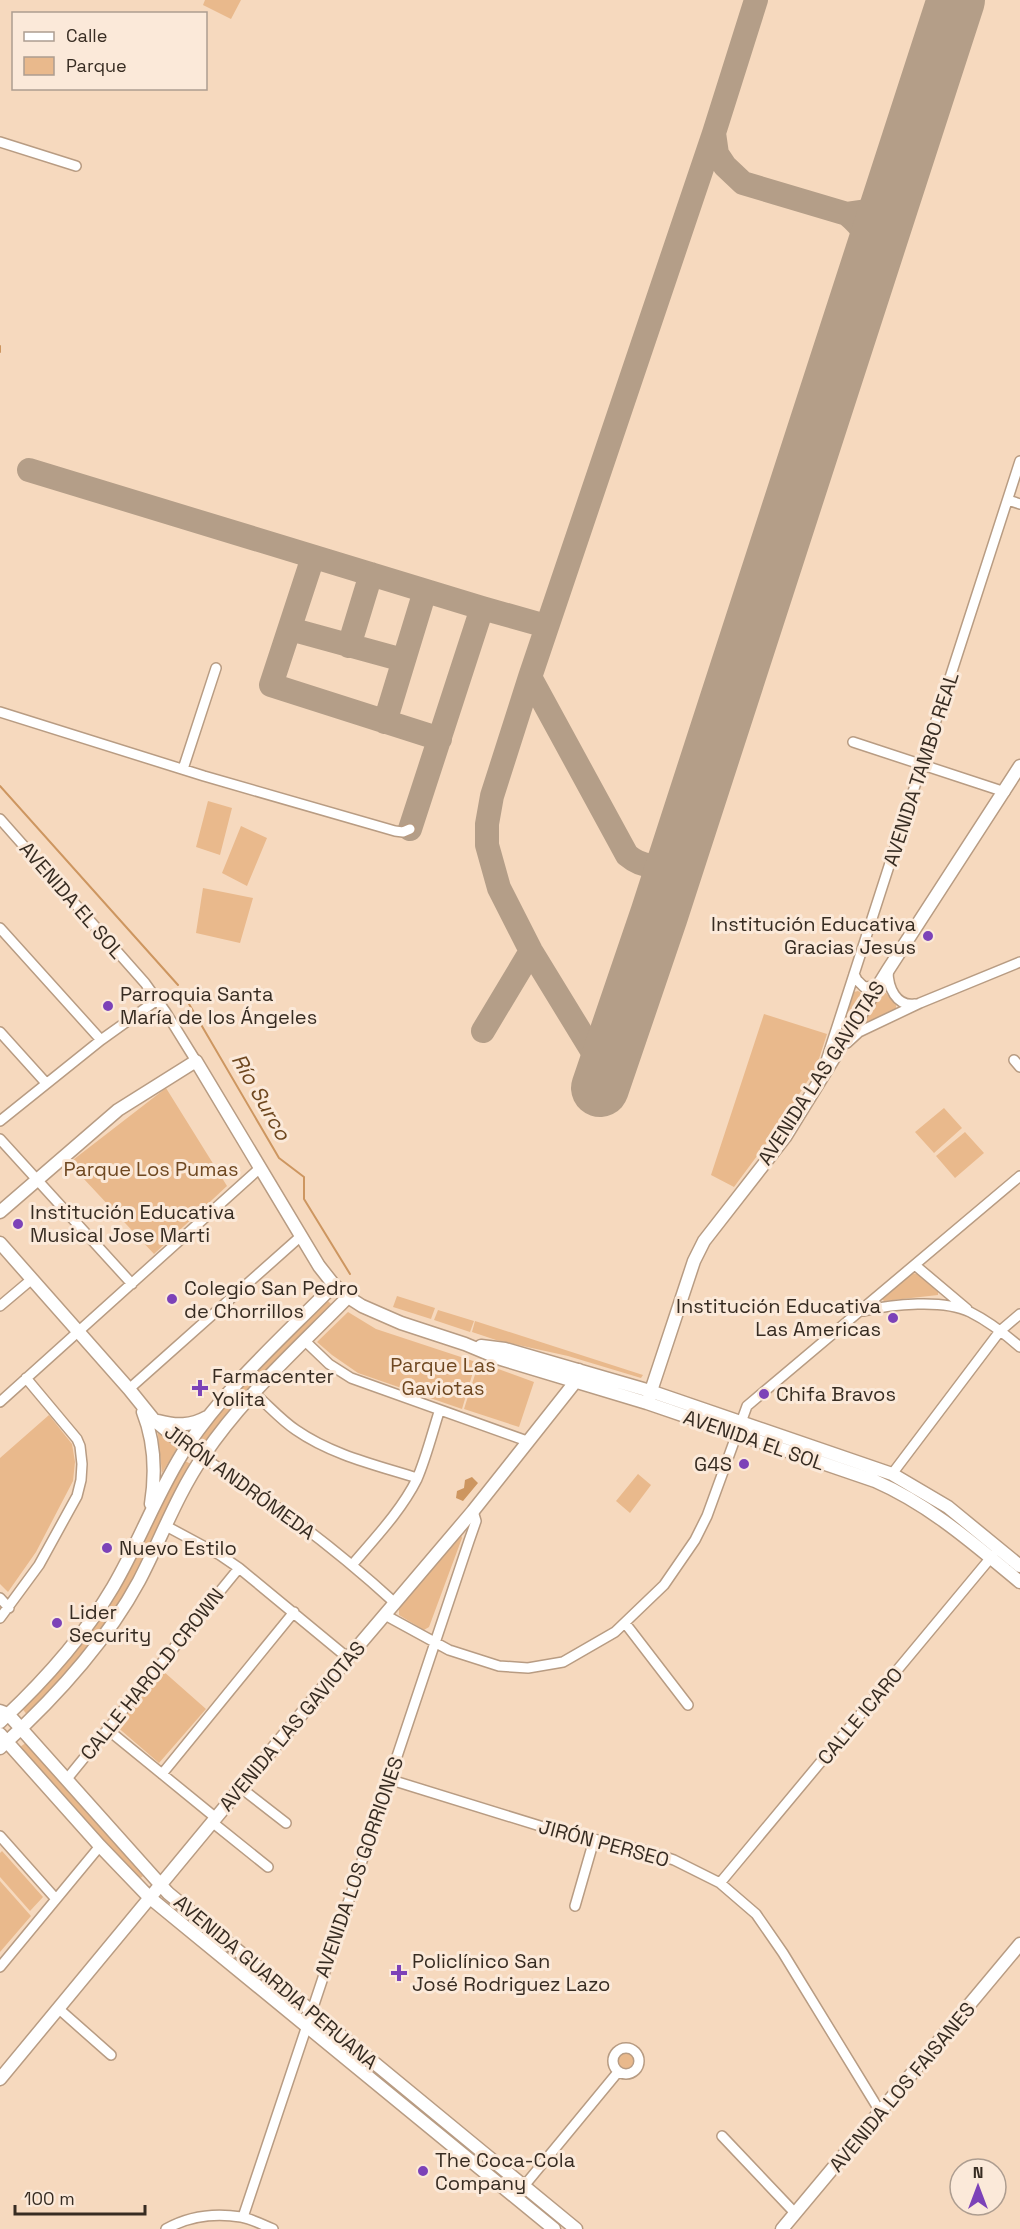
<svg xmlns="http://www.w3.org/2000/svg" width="1020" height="2229" font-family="'Space Grotesk',sans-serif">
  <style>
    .green { fill: #e9b98c }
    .water { fill: #cd9660 }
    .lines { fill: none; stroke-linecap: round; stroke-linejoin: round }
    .stream { stroke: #cd9660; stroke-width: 2 }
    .taxiway { stroke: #b49e88; stroke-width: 24 }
    .runway { stroke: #b49e88; stroke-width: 58 }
    .street-casing { stroke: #b89c83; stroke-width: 12 }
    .secondary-casing { stroke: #b89c83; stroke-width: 15 }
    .street { stroke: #fff; stroke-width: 9 }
    .secondary { stroke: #fff; stroke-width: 12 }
    .poi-dot { fill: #7c42b8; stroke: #fbe9d9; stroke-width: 2 }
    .labels { text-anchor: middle; stroke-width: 6; stroke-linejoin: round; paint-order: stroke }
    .street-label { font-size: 20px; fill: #372c22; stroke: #fbe9d9 }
    .poi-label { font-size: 20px; fill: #372c22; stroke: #fbe9d9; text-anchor: start }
    .park-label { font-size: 20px; fill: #6f4821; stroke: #fbe9d9 }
    .water-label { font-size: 21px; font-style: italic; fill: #6e471f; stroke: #fbe9d9 }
  </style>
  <rect width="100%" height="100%" fill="#f6d9be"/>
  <!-- green -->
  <path class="green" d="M205,0H241L231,19L203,5Z
    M208,801L232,808L220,855L196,847Z
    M241,826L267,838L247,886L222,873Z
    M203,888L253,898L240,943L196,933Z
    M858,991L866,996L840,1036L854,992Z
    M881,993H886L896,1005V1010L861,1027Z
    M764,1014L827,1034L816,1068L774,1133L734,1187L711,1175Z
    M166,1088L227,1186L154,1254L69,1163Z
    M944,1108L962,1128L934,1153L915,1132Z
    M965,1132L984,1153L955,1178L936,1156Z
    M911,1273L918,1274L938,1291V1295L884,1301L882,1299V1297Z
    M397,1296L435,1308L431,1319L393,1307Z
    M326,1299L333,1306L207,1442L199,1437L225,1403Z
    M438,1310L474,1321L470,1332L434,1320Z
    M348,1312L376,1329L476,1362L462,1409L358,1373L332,1355L317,1342Z
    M475,1321L643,1375L641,1378L568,1356L496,1340L472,1332Z
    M479,1362L534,1382L519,1427L464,1409Z
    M49,1415L72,1444L75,1462L73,1481L36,1552L8,1592L0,1584V1458Z
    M158,1425L177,1448L162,1473L157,1426Z
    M183,1460L193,1465L136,1577L105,1625L86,1652L28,1716L21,1707L62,1665Z
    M638,1474L651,1485L630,1513L616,1501Z
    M459,1535H461L462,1538L429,1627L424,1630L399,1615V1609Z
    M163,1671L206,1709L159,1763L115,1725Z
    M27,1742L143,1876L138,1880L20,1747Z
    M2,1851L43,1897L30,1911L0,1877V1853Z
    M0,1881L31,1916L0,1952Z
    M616 2060a9 9 0 1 1 18 0a9 9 0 1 1-18 0Z"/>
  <!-- water -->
  <path class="water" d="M472,1477L478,1483L463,1501L456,1498L457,1491L464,1488L465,1480Z"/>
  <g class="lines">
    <!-- stream -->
    <path class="stream" d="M0,346V352
      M0,786L178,985
      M182,992L279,1158L304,1177V1199L350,1274"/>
    <!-- taxiway -->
    <path class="taxiway" d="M714,133L717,154L725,166L743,183L847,214L868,211L884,204L891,198
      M847,214C866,230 869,238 870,262
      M29,470L482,608L546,626
      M313,557L271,685L440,739
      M290,629L403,660
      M349,646L371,574
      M530,677L627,855C645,870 661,868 679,853
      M385,722L425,591
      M410,829L482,608
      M483,1031L531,951
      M605,1072L531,951L499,888L487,845V824L492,796L530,677L714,133L756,0"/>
    <!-- runway -->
    <path class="runway" d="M600,1088L659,915L956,0"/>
    <defs>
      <path id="street" d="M0,142L76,166
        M1008,500L1020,504
        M0,712L204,776L395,831L403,832L410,829
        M853,742L1005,792
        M183,769L216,668
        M0,819L145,983L165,1011L196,1061
        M0,928L101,1040
        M888,971C888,987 896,1007 915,1004
        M854,974L857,980L864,987L879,986
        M0,1032L46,1083
        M847,1043L859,1032L920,1003L1020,962
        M1014,1060L1020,1067
        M824,1067L1020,461
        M0,1121L101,1040L157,1000
        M0,1139L132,1284
        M916,1266L967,1309
        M0,1306L32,1279
        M864,1311C892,1304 944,1299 970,1312C988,1321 1005,1334 1020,1347
        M305,1341L329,1364L351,1378L527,1441
        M129,1389L301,1236
        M254,1393C268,1405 281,1420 296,1430C332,1455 376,1465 417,1478
        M0,1402L260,1168
        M202,1457C271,1500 335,1548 395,1603
        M892,1474L1000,1331L1020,1314
        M166,1526L220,1555L239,1568L348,1658
        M352,1565C375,1538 401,1511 417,1479C426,1458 432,1434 439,1412
        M0,1598L9,1608
        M385,1615L449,1650L499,1666L528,1668L563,1662L615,1632L664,1585L695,1540L707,1516L747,1406L1020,1176
        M0,1618L39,1565L77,1496L81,1480L82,1464L80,1446L77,1439L26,1378
        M625,1623L688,1705
        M107,1729L216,1818
        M162,1774L294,1612
        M388,1779L553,1830L647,1851L674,1860L720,1883L756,1914L783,1953L881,2113
        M66,1780L239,1568
        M241,1788L286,1823
        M212,1822L268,1867
        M0,1836L56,1899
        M720,1883L993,1555
        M575,1906L594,1840
        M0,1967L100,1846
        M59,2009L111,2055
        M613 2061a13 13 0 1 1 26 0a13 13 0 1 1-26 0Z
        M722,2136L795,2213
        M524,2186L618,2072
        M243,2217L469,1541L476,1521L473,1511
        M166,2229C189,2216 216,2213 241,2217C252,2219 263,2225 273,2229"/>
      <path id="secondary" d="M0,1212L118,1110L196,1061L319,1266L334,1285L348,1297L362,1306L401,1323L465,1344L501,1359L647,1403L875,1481C930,1505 974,1544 1020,1582
        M0,1243L129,1389L154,1420L177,1439L202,1457
        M481,1346L505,1349L650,1391L892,1474L948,1507L1020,1566
        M647,1403L694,1261L704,1241L785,1137L888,970L1020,766
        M143,1412C155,1442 156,1472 151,1504
        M158,1421C176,1426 191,1426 207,1417
        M0,1711L8,1714L168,1893L576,2229
        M0,1722C43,1682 83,1638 113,1587C140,1541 158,1490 187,1446C227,1386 284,1336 334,1285
        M0,1734L100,1846L149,1897L554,2229
        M0,1748C53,1700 105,1644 139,1581C161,1539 177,1494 204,1455C244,1396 298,1348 348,1297
        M0,2079L348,1658L473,1511L576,1381L579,1370
        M782,2229L1020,1944"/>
    </defs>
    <!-- street casing -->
    <use href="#street" class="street-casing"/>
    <!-- secondary casing -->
    <use href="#secondary" class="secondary-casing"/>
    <!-- street -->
    <use href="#street" class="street"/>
    <!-- secondary -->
    <use href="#secondary" class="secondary"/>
  </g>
  <!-- markers -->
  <g class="poi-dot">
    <circle cx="928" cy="936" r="6"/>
    <circle cx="108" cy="1006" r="6"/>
    <circle cx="18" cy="1224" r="6"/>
    <circle cx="172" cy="1299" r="6"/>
    <circle cx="893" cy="1318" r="6"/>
    <path d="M197 1379h6v6h6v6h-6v6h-6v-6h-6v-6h6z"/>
    <circle cx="764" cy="1394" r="6"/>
    <circle cx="744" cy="1464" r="6"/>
    <circle cx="107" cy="1548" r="6"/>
    <circle cx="57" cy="1623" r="6"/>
    <path d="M396 1964h6v6h6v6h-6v6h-6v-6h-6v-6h6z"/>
    <circle cx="423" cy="2171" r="6"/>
  </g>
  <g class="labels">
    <!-- street labels -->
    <g class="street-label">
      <text transform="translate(921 769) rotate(-72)" y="7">AVENIDA TAMBO REAL</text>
      <text transform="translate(72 900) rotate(49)" y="7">AVENIDA EL SOL</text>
      <text transform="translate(821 1073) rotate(-57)" y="7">AVENIDA LAS GAVIOTAS</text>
      <text transform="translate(754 1440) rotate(19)" y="7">AVENIDA EL SOL</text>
      <text transform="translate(240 1482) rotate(36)" y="7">JIRÓN ANDRÓMEDA</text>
      <text transform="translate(152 1674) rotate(-51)" y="7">CALLE HAROLD CROWN</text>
      <text transform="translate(860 1716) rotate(-50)" y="7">CALLE ICARO</text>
      <text transform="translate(292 1726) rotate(-50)" y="7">AVENIDA LAS GAVIOTAS</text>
      <text transform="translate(604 1843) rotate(15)" y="7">JIRÓN PERSEO</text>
      <text transform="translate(359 1867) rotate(-71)" y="7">AVENIDA LOS GORRIONES</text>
      <text transform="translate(276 1982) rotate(40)" y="7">AVENIDA GUARDIA PERUANA</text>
      <text transform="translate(902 2087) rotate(-50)" y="7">AVENIDA LOS FAISANES</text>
    </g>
    <!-- poi labels -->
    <g class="poi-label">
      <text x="916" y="931" text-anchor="end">Institución Educativa<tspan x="916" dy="23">Gracias Jesus</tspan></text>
      <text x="120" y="1001">Parroquia Santa<tspan x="120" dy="23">María de los Ángeles</tspan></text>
      <text x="30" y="1219">Institución Educativa<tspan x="30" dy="23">Musical Jose Marti</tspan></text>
      <text x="184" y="1295">Colegio San Pedro<tspan x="184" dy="23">de Chorrillos</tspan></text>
      <text x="881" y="1313" text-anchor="end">Institución Educativa<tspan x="881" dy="23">Las Americas</tspan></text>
      <text x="212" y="1383">Farmacenter<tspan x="212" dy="23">Yolita</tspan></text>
      <text x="776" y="1401">Chifa Bravos</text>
      <text x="732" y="1471" text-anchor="end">G4S</text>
      <text x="119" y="1555">Nuevo Estilo</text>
      <text x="69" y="1619">Lider<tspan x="69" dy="23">Security</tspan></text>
      <text x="412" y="1968">Policlínico San<tspan x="412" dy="23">José Rodriguez Lazo</tspan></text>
      <text x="435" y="2167">The Coca-Cola<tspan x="435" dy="23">Company</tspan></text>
    </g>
    <!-- park labels -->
    <g class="park-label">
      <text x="151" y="1176">Parque Los Pumas</text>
      <text x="443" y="1372">Parque Las<tspan x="443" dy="23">Gaviotas</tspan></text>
    </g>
    <!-- water labels -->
    <g class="water-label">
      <text transform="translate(261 1097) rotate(60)" y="7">Río Surco</text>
    </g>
  </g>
  <!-- legend -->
  <rect x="12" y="12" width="195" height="78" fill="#fbe9d9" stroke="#ad9d90" stroke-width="1.5"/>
  <rect x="24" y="32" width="30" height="9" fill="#ffffff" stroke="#ad9d90" stroke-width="1.5"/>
  <text x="66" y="42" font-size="18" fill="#372c22">Calle</text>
  <rect x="24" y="57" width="30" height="18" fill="#e9b98c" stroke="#ad9d90" stroke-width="1.5"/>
  <text x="66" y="72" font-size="18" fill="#372c22">Parque</text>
  <!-- north arrow -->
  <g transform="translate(978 2187)"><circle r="28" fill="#fbe9d9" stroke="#ad9d90" stroke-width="1.5"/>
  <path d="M0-4.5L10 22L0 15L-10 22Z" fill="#7c42b8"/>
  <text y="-9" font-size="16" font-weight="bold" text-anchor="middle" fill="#372c22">N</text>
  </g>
  <!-- scale -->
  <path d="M15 2205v9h130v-9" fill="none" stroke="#372c22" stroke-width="3"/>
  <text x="24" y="2205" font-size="18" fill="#372c22" stroke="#fbe9d9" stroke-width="4.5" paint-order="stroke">100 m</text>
</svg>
